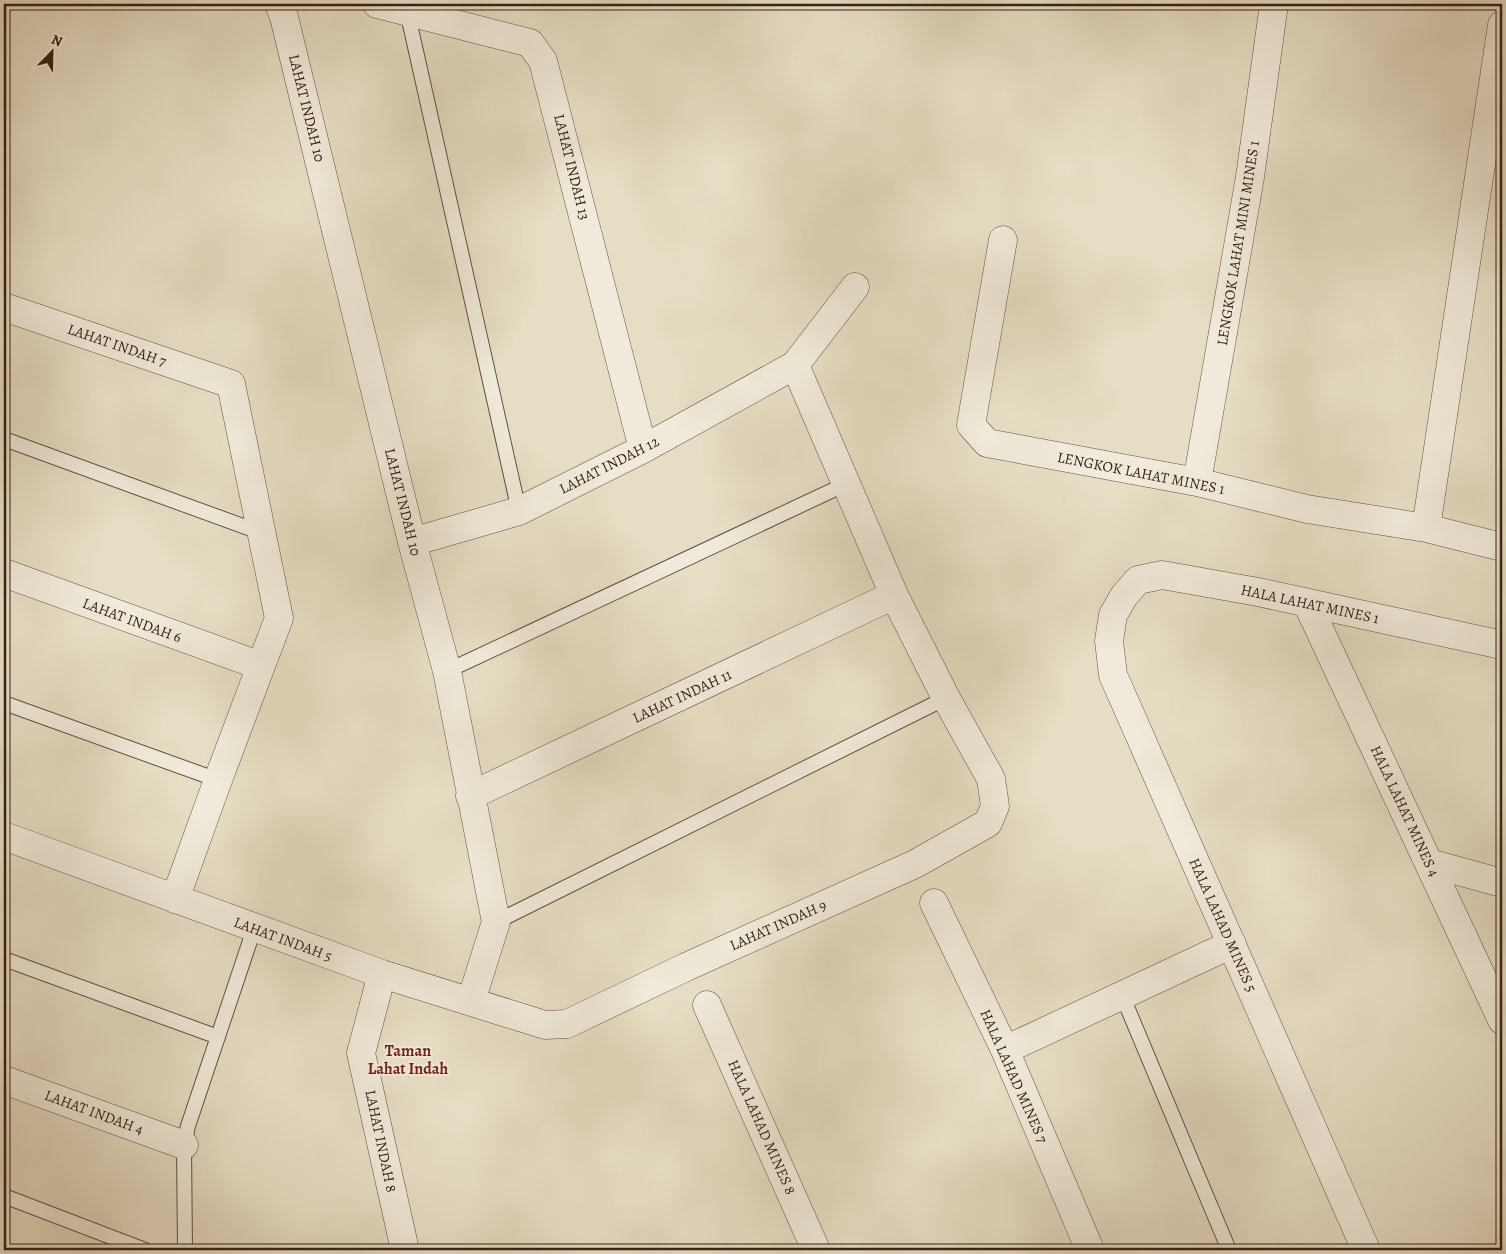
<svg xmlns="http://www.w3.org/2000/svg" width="1506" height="1254" font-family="Alegreya,serif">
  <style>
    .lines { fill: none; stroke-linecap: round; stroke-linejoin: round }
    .lane-casing { stroke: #635041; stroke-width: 16 }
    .street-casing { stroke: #635041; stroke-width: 29 }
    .lane { stroke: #efead9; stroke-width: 14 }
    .street { stroke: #efead9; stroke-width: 28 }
    .labels { text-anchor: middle; stroke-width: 4; stroke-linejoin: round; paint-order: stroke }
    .street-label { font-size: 15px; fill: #372115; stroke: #efead9 }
    .neighbourhood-label { font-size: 16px; font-weight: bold; fill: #7a1f14; stroke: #efead9 }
  </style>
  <rect width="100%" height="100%" fill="#e6dec4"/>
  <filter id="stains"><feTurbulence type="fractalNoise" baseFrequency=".004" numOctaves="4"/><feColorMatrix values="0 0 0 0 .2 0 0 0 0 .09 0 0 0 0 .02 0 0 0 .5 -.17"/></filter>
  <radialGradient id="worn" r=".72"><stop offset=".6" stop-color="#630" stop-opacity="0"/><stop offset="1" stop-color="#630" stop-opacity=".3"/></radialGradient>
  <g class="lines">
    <defs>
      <path id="lane" d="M407,11L519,511
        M4,439L262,533
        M447,671L846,484
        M4,703L218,780
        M496,922L946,698
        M4,959L218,1037
        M1122,995L1229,1250
        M4,1196L145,1250
        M185,1250L184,1145L188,1126L254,929"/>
      <path id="street" d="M279,4L284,17L412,542L447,671L496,922L471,1001
        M377,4L530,43L543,61L643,449
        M1003,240L971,425L987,443L1197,482L1307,509L1426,528L1502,547
        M4,307L231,384L279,618L218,780L175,899
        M1197,482L1250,177L1274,4
        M1426,528L1502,25
        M412,542L519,511L643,449L795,365L855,287
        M4,573L261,666
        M1307,603L1502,1020
        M470,796L894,595
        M4,836L382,974L545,1025L567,1024L686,967L915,864L988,823L995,806L991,779L946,698L894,595L795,365
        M1429,863L1502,883
        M934,903L1005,1050L1090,1250
        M382,974L361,1053L405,1250
        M707,1005L816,1250
        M1005,1050L1232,944
        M4,1080L184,1145
        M1366,1250L1113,675L1109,641L1113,615L1124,596L1138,580L1162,575L1258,592L1502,645"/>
    </defs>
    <!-- lane casing -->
    <use href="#lane" class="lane-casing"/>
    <!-- street casing -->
    <use href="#street" class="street-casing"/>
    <!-- lane -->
    <use href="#lane" class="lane"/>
    <!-- street -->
    <use href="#street" class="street"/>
  </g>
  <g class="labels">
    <!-- street labels -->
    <g class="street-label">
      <text transform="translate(307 108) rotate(76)" y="5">LAHAT INDAH 10</text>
      <text transform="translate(572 167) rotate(76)" y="5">LAHAT INDAH 13</text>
      <text transform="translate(1238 243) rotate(-81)" y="5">LENGKOK LAHAT MINI MINES 1</text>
      <text transform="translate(117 345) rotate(19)" y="5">LAHAT INDAH 7</text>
      <text transform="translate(609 465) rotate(-27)" y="5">LAHAT INDAH 12</text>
      <text transform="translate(1141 473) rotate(11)" y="5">LENGKOK LAHAT MINES 1</text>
      <text transform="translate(403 502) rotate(76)" y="5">LAHAT INDAH 10</text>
      <text transform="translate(1310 604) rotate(12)" y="5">HALA LAHAT MINES 1</text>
      <text transform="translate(132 620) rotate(20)" y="5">LAHAT INDAH 6</text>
      <text transform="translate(682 696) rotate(-25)" y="5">LAHAT INDAH 11</text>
      <text transform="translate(1405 811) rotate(65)" y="5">HALA LAHAT MINES 4</text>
      <text transform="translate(778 925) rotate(-24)" y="5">LAHAT INDAH 9</text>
      <text transform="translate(1223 925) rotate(66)" y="5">HALA LAHAD MINES 5</text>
      <text transform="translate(283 939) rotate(20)" y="5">LAHAT INDAH 5</text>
      <text transform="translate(1014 1076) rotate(66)" y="5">HALA LAHAD MINES 7</text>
      <text transform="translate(94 1112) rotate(20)" y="5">LAHAT INDAH 4</text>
      <text transform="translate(762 1127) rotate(66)" y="5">HALA LAHAD MINES 8</text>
      <text transform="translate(381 1141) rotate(78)" y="5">LAHAT INDAH 8</text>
    </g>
    <!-- neighbourhood labels -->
    <g class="neighbourhood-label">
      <text x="408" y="1056">Taman<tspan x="408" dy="18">Lahat Indah</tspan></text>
    </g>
  </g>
  <!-- margin -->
  <rect width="1506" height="1254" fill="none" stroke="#e6dec4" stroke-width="20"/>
  <rect x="5" y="5" width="1496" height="1244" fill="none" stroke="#372115" stroke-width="2.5"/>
  <rect x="10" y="10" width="1486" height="1234" fill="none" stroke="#372115"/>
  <!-- north arrow -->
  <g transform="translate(52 52) rotate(23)" stroke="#efead9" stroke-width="4" paint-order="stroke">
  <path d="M0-4L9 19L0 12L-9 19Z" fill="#372115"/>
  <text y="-8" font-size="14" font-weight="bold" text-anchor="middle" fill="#372115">N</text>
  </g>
  <rect width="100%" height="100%" filter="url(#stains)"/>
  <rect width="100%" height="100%" fill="url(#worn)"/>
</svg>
